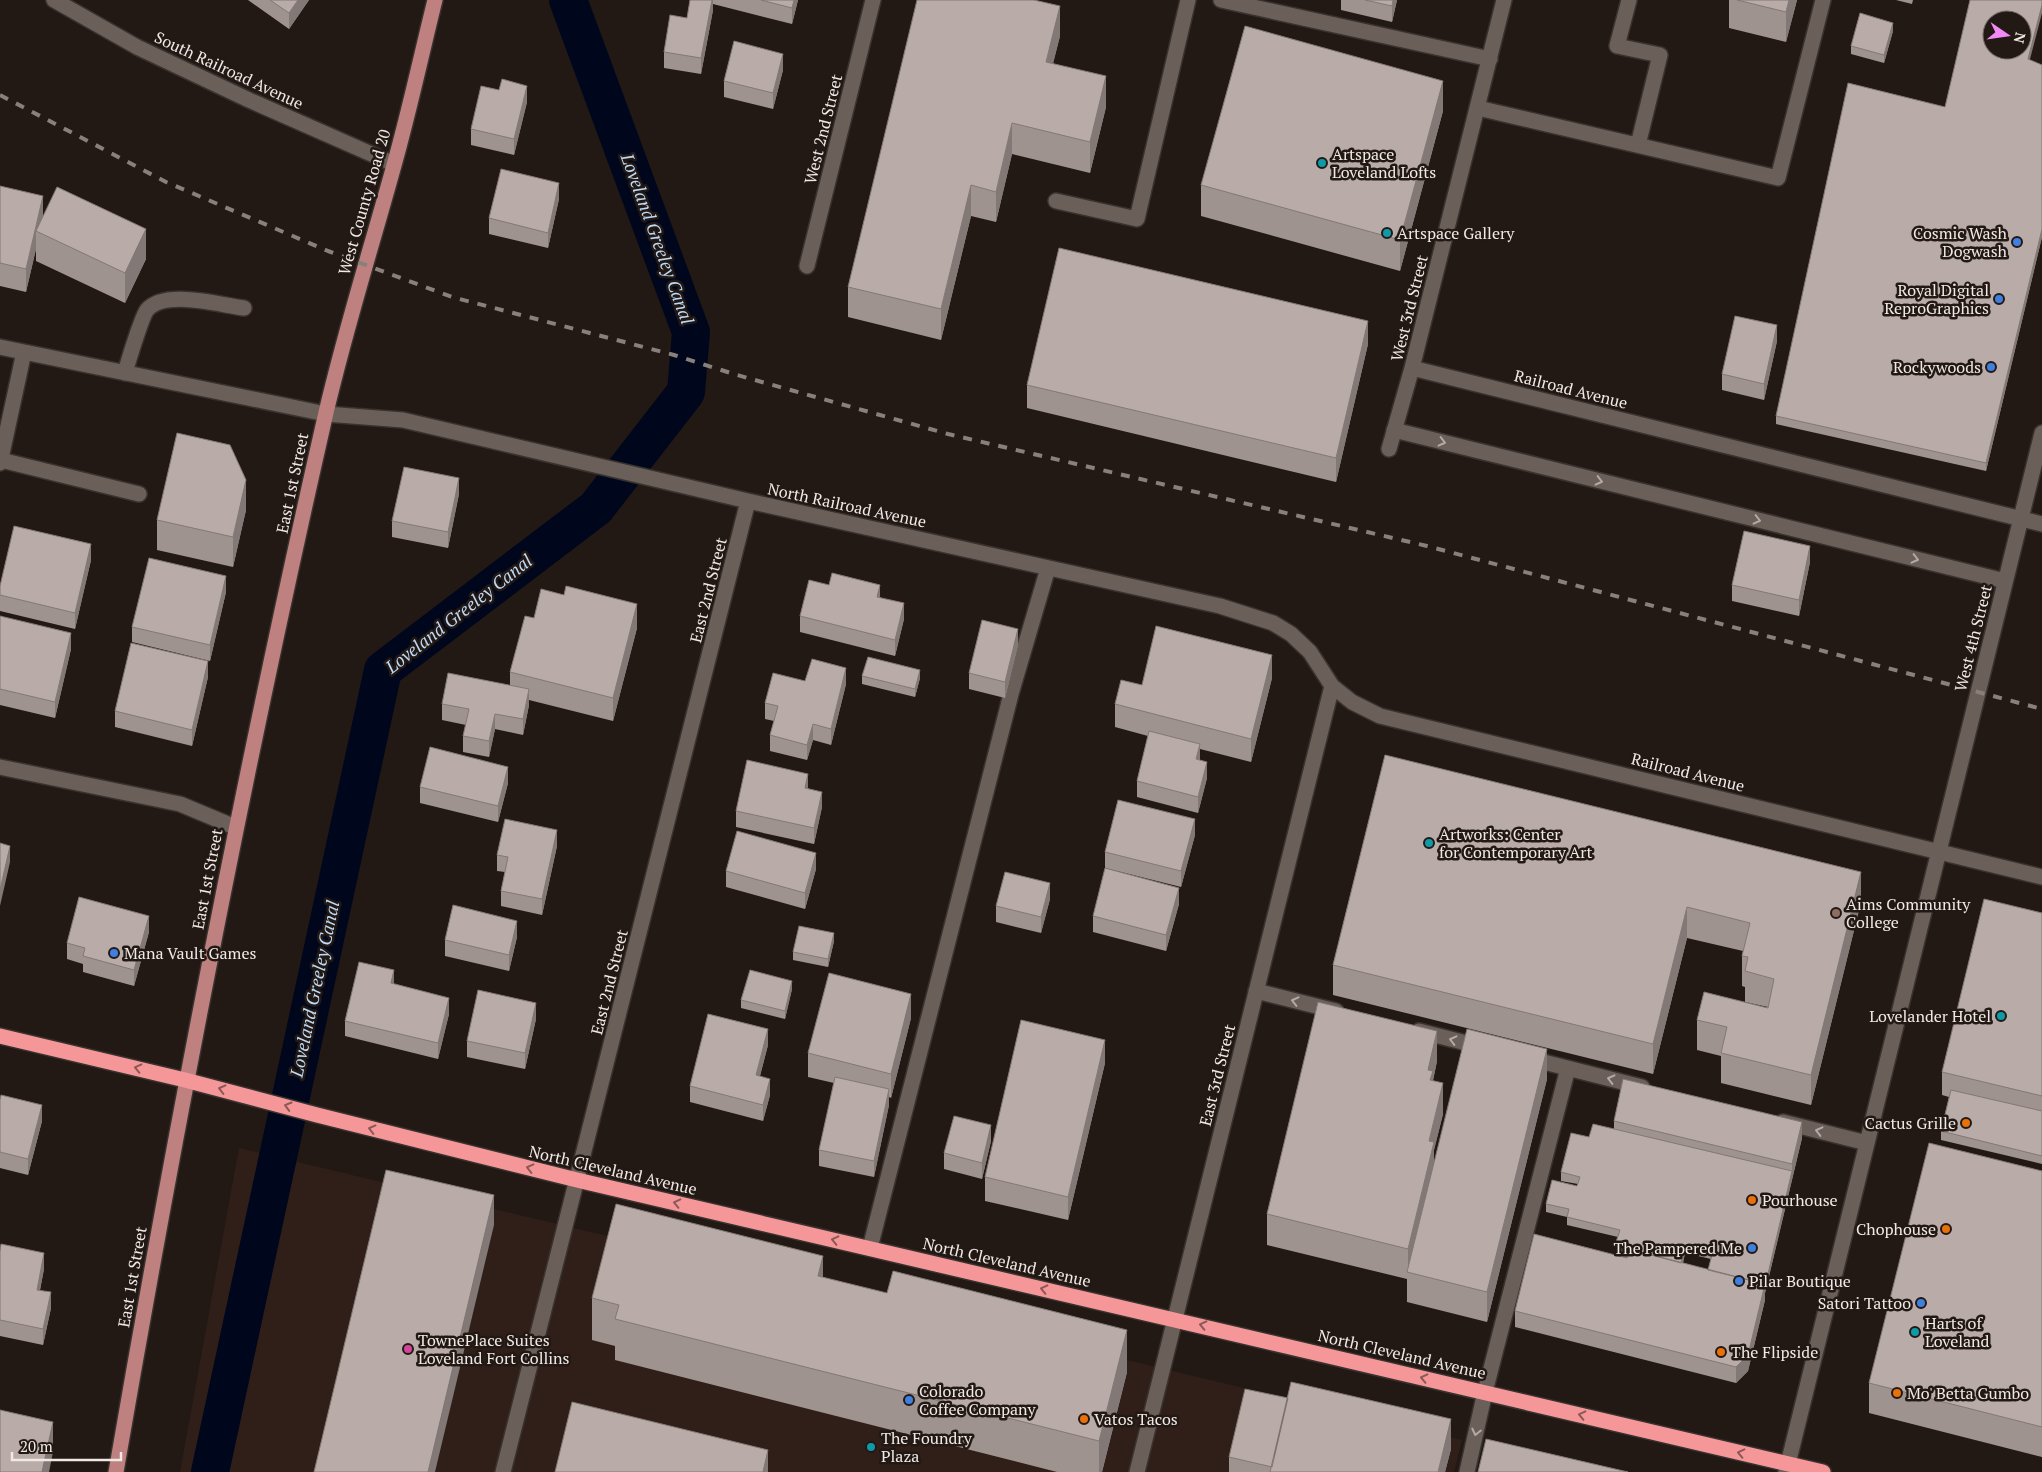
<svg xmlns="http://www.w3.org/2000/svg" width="2042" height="1472" font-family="'PT Serif',serif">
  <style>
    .built { fill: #2f1f18 }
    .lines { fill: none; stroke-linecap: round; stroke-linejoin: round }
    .canal { stroke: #00071c; stroke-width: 38 }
    .minor-casing { stroke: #39322f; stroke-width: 18 }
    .major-casing { stroke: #39322f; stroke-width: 18 }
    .highway-casing { stroke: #39322f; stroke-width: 18 }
    .minor { stroke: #6b5f59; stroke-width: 15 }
    .major { stroke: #be817f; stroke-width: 15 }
    .highway { stroke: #f59799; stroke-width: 15 }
    .rail { stroke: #89807c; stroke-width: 4; stroke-dasharray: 9 9; stroke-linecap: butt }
    .wall { fill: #9f9390; fill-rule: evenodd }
    .shaded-wall { fill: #827875 }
    .building { fill: #b9aba7; stroke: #827875; fill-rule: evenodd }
    .oneway { stroke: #b4aba6 }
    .oneway2 { stroke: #8c5856 }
    .culture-dot { fill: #0f9aa8; stroke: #221814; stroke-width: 2 }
    .shop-dot { fill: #3f7fe0; stroke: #221814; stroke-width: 2 }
    .education-dot { fill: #8d6e63; stroke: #221814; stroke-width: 2 }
    .food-dot { fill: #e8710a; stroke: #221814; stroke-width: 2 }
    .hotel-dot { fill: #d1479c; stroke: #221814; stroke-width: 2 }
    .labels { text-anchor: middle; stroke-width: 5; stroke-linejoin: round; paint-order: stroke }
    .street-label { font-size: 16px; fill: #f0e9e5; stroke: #221814 }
    .poi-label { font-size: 16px; fill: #f0e9e5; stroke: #221814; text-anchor: start }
    .water-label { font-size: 18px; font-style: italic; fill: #bedaf7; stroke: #221814 }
  </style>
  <rect width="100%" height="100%" fill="#221814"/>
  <!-- built -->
  <path class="built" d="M239,1148L1462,1440L1454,1472H180Z"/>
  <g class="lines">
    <!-- canal -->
    <path class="canal" d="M210,1472L383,670L596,508L686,392L691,332L568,0"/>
    <defs>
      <path id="minor" d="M54,0L137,47L249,100L394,164
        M1221,0L1490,59
        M1629,0L1617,46L1660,55L1638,145
        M1478,108L1778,178L1823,0
        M1056,201L1137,219L1188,0
        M807,266L873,0
        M0,347L326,414L403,420L748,501L1220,606L1273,623L1291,634L1310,652L1332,686L1352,702L1380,716L2042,877
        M1412,368L2042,524
        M125,373C128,362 142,316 147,310C165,289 219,305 244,308
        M1394,430L2005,581
        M1389,449L1412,368L1504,0
        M1,460L139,494
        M0,463L24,352
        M0,767L180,804L235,827
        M1256,991L1336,1011
        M1419,1031L1482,1047
        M1528,1058L1642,1087
        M1783,1122L1867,1143
        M870,1248L1011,694L1048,568
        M503,1472L748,501
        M1137,1472L1332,686
        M1467,1472L1485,1392L1568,1068
        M1786,1472L2042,433"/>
      <path id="major" d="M116,1472C177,1119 245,767 325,417C344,334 370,252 393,169C409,113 421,56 435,0"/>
      <path id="highway" d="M0,1036L185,1080L317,1115L577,1180L1823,1472"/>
    </defs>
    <!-- minor casing -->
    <use href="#minor" class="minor-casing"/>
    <!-- major casing -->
    <use href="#major" class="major-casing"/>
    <!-- highway casing -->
    <use href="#highway" class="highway-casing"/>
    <!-- minor -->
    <use href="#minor" class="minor"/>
    <!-- major -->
    <use href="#major" class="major"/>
    <!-- highway -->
    <use href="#highway" class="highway"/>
    <!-- rail -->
    <path class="rail" d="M0,95L166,182L328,251L452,297L674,355L737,375L948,434L1427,546L2042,709"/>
  </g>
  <!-- wall -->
  <path class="wall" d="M248,0H309L289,29Z
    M690,0H798L792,24L713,4V10L701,74L664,68V52L687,18Z
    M1341,0H1397L1392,22L1341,10Z
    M1729,0H1797L1786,42L1729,28Z
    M1896,0H1913L1912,4Z
    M1893,31L1884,63L1851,54V46Z
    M1060,36L1053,63L1106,107L1090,173L1012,154L996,222L971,216L941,340L848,317V287Z
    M2030,60L2042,65V237L1986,471L1776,424V416L1945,107Z
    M783,70L773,109L724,97V81Z
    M499,90L527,102L514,155L471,145V129Z
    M1443,111L1400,271L1201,216V185Z
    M0,186L43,216L146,259L125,303L36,261V249L26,292L0,286Z
    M559,199L548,248L489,234V218Z
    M1777,341L1764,400L1722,390V374Z
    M1368,344L1336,482L1027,408V385Z
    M459,494L448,548L392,537V521Z
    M246,510L233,567L157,550V520Z
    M91,560L75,629L0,611V586Z
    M1810,562L1799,616L1732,601V585Z
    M226,592L210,661L132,642V627Z
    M880,597L904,619L895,656L800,632V616Z
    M0,616L71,649L55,718L0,705Z
    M534,618L637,628L613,721L529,700V705L523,735L495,729L489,757L463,752V736L466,725L442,720V704L510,685V672Z
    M1018,645L1005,698L969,689V673Z
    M862,676L920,678L915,697L862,684Z
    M208,677L192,746L115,727V711Z
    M1272,678L1251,762L1200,749V760L1207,778L1198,813L1137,797V781L1148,736L1115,727V704L1142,685Z
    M805,681L846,684L831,745L813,740L807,760L770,751V735L774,721L765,719V703Z
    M1385,755L1861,902L1811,1105L1721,1083V1056L1697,1050V1020L1768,1007L1745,1002V987L1742,986V956L1743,951L1687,938L1653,1074L1333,995V965Z
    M508,783L498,822L420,803V787Z
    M808,788L822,807L814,844L736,827V811Z
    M1195,835L1181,887L1105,868V852Z
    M557,846L542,915L501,906V891L505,872L497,871V855Z
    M816,869L805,909L726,887V871Z
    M1050,899L1041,933L996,922V906Z
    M1179,904L1166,951L1093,932V916Z
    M2042,913V1164L1941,1140V1131L1949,1097L1942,1095V1072Z
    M149,932L134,986L83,972V964L67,959V943Z
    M517,937L509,971L445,956V940Z
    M834,941L828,967L793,960V952Z
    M792,989L785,1019L741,1008V1000Z
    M449,1014L438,1059L345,1036V1021Z
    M911,1018L891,1098L889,1097V1105L874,1177L819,1166V1150L834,1083L808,1077V1053Z
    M536,1019L525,1069L467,1057V1041Z
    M768,1045L760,1076L770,1095L763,1121L690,1102V1086Z
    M1437,1061L1433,1080L1443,1114L1434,1150V1161L1547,1079L1487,1322L1407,1302V1279L1267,1245V1214Z
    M1105,1063L1068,1220L985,1201V1177Z
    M0,1100L42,1121L28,1175L0,1168Z
    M1614,1121L1802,1138L1765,1293V1300L1748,1371L1736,1383L1515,1327V1311L1620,1256L1616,1251V1242L1618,1237L1567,1225V1217L1546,1212V1204L1577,1186L1578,1184L1561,1181V1172L1589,1137L1614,1129ZM1685,1253L1711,1259L1708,1270L1683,1263Z
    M991,1141L982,1179L944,1169V1153Z
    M2042,1171V1457L1869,1413V1383Z
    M0,1251L44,1269L40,1290L51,1308L43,1345L0,1336Z
    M823,1277L1127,1372L1102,1472H1057L615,1360V1346L592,1340V1298Z
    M1451,1449L1445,1472H1229V1457Z"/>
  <!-- shaded-wall -->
  <path class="shaded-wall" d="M298,0H309L289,29V13Z
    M712,0H713V10L701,74V58Z
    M794,0H798L792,24V8Z
    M1393,0H1397L1392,22V6Z
    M1789,0H1797L1786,42V12Z
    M2042,5V13L2028,67V59Z
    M1060,6V36L1046,92V62Z
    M1893,23V31L1884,63V55Z
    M783,54V70L773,109V93Z
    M1106,76V107L1090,173V142Z
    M1443,81V111L1400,271V240Z
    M527,86V102L514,155V139Z
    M1012,123V154L996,222V192Z
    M559,183V199L548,248V233Z
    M971,185V216L941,340V309Z
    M43,196V219L36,231V249L26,292V269Z
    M146,229V259L125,303V273Z
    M2042,229V237L1986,471V463Z
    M1368,321V344L1336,482V458Z
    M1777,325V341L1764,400V384Z
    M459,478V494L448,548V532Z
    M246,480V510L233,567V537Z
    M91,544V560L75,629V613Z
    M1810,546V562L1799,616V600Z
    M226,576V592L210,661V645Z
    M880,585V601L877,597Z
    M904,603V619L895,656V640Z
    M637,604V628L613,721V698Z
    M1018,629V645L1005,698V682Z
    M71,633V649L55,718V702Z
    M1272,655V678L1251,762V739Z
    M208,661V677L192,746V730Z
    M846,668V684L831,745V729Z
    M920,670V678L915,697V689Z
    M529,689V705L523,735V719Z
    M495,714V729L489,757V741Z
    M813,724V740L807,760V745Z
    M1200,744V760L1196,759Z
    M1207,762V778L1198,813V797Z
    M508,767V783L498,822V806Z
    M808,774V790L805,788Z
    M822,792V807L814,844V828Z
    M1195,819V835L1181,887V871Z
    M557,830V846L542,915V899Z
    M10,846V862L0,906V890Z
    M816,853V869L805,909V893Z
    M1861,872V902L1811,1105V1075Z
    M1050,883V899L1041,933V917Z
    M1179,888V904L1166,951V935Z
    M1687,907V938L1653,1074V1044Z
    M149,916V932L134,986V970Z
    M517,921V937L509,971V955Z
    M834,933V941L828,967V959Z
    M394,970V986L391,983Z
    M792,981V989L785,1019V1011Z
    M911,994V1018L891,1098V1074Z
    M449,998V1014L438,1059V1043Z
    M536,1003V1019L525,1069V1053Z
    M768,1029V1045L756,1091V1075Z
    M1437,1031V1061L1433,1081V1101L1428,1070Z
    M1105,1040V1063L1068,1220V1197Z
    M1547,1049V1079L1487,1322V1292Z
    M770,1079V1095L763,1121V1105Z
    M1443,1083V1114L1434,1150V1172L1408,1272V1249L1429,1141Z
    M889,1089V1105L874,1177V1161Z
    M42,1105V1121L28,1175V1159Z
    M1802,1122V1138L1765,1293V1300L1748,1371L1736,1383V1367L1792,1171V1164Z
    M991,1125V1141L982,1179V1163Z
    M494,1195V1225L435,1472H428Z
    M1685,1245V1253L1681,1272V1264Z
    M44,1253V1269L37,1306V1290Z
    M823,1256V1298L818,1276Z
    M51,1292V1308L43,1345V1329Z
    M1127,1330V1372L1102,1472H1099V1441Z
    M1451,1419V1449L1445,1472H1438Z
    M53,1422V1452L49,1472H42Z
    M768,1450V1472H763Z"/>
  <!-- building -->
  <path class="building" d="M270,0H298L289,13Z
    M690,0H712L701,58L664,52L670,15L687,18Z
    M761,0H794L792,8Z
    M917,0H1034L1060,6L1046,62L1106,76L1090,142L1012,123L996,192L971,185L941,309L848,287Z
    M1365,0H1393L1392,6Z
    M1737,0H1789L1786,12Z
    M1970,0H2042V5L2028,59L2042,65V229L1986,463L1776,416L1848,83L1945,107ZM1992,20H2022V50H1992Z
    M1860,13L1893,23L1884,55L1851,46Z
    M1245,26L1443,81L1400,240L1201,185Z
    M734,41L783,54L773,93L724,81Z
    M502,79L527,86L514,139L471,129L481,86L499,90Z
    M501,169L559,183L548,233L489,218Z
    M0,186L43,196L26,269L0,263Z
    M57,187L146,229L125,273L36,231Z
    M1059,248L1368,321L1336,458L1027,385Z
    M1735,316L1777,325L1764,384L1722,374Z
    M177,433L230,445L246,480L233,537L157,520Z
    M404,467L459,478L448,532L392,521Z
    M14,526L91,544L75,613L0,595V586Z
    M1744,531L1810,546L1799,600L1732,585Z
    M149,558L226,576L210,645L132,627Z
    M832,573L880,585L877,597L904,603L895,640L800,616L809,580L829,585Z
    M566,586L637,604L613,698L510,672L525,616L534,618L541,589L564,595Z
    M0,616L71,633L55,702L0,689Z
    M982,620L1018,629L1005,682L969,673Z
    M1156,626L1272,655L1251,739L1115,704L1121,680L1142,685Z
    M131,643L208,661L192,730L115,711Z
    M868,657L920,670L915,689L862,676Z
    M812,659L846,668L831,729L813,724L807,745L770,735L778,706L765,703L773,673L805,681Z
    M448,673L529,689L523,719L495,714L489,741L463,736L469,709L442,704Z
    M1149,731L1200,744L1196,759L1207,762L1198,797L1137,781Z
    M430,747L508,767L498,806L420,787Z
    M1385,755L1861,872L1811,1075L1721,1053L1727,1027L1697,1020L1704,992L1768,1008L1774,979L1745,971L1748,957L1742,956L1750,923L1687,907L1653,1044L1333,965Z
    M747,760L808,774L805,788L822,792L814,828L736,811Z
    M1118,800L1195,819L1181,871L1105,852Z
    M505,819L557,830L542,899L501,891L508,857L497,855Z
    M737,831L816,853L805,893L726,871Z
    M0,843L10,846L0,890Z
    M1105,868L1179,888L1166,935L1093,916Z
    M1005,872L1050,883L1041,917L996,906Z
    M79,897L149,916L134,970L83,956L85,948L67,943Z
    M1984,899L2042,913V1096L1942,1072Z
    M453,905L517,921L509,955L445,940Z
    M799,926L834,933L828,959L793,952Z
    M359,962L394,970L391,983L449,998L438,1043L345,1021Z
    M750,970L792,981L785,1011L741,1000Z
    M829,973L911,994L891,1074L808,1053Z
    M478,990L536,1003L525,1053L467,1041Z
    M1318,1002L1437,1031L1428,1070L1433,1071L1430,1080L1443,1083L1429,1141L1434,1142L1408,1249L1267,1214Z
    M708,1014L768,1029L756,1075L770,1079L763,1105L690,1086Z
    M1021,1020L1105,1040L1068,1197L985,1177Z
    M1467,1029L1547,1049L1487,1292L1407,1272Z
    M835,1077L889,1089L874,1161L819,1150Z
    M1623,1079L1802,1122L1792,1164L1614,1121Z
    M1951,1090L2042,1111V1156L1941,1131Z
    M1,1095L42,1105L28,1159L0,1152V1100Z
    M954,1116L991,1125L982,1163L944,1153Z
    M1593,1124L1792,1171L1764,1291L1765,1284L1708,1270L1713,1251L1685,1245L1681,1263L1629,1249L1628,1252L1621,1250L1616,1242L1620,1230L1567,1217L1569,1209L1546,1204L1552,1180L1577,1186L1580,1177L1561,1172L1571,1133L1589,1137Z
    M1929,1143L2042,1171V1427L1869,1383Z
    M386,1170L494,1195L428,1472H314Z
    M616,1204L823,1256L818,1276L887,1293L893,1271L1127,1330L1099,1441L615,1319L619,1305L592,1298Z
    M1534,1234L1627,1258L1629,1249L1765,1284L1748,1355L1736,1367L1515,1311Z
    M1,1244L44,1253L37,1290L51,1292L43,1329L0,1320V1251Z
    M1291,1382L1451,1419L1438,1472H1270Z
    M1245,1389L1288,1398L1272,1467L1229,1457Z
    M572,1402L768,1450L763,1472H555Z
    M0,1410L53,1422L42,1472H0Z
    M1486,1439L1628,1472H1478Z"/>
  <!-- one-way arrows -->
  <defs><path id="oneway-chevron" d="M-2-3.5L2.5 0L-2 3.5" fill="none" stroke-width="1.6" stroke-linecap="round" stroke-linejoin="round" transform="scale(1.25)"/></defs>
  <g class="oneway">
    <use href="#oneway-chevron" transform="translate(1442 442) rotate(14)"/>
    <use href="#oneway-chevron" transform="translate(1599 481) rotate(14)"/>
    <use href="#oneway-chevron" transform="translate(1757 520) rotate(14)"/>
    <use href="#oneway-chevron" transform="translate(1915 559) rotate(14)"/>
    <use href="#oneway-chevron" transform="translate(1295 1001) rotate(-166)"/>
    <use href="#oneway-chevron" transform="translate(1453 1040) rotate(-166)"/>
    <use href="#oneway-chevron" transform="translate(1611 1079) rotate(-166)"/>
    <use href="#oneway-chevron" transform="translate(1819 1131) rotate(-166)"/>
    <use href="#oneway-chevron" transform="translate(1476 1432) rotate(103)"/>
  </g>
  <g class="oneway2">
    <use href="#oneway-chevron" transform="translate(138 1068) rotate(-167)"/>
    <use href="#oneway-chevron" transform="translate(222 1089) rotate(-166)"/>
    <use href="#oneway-chevron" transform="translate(288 1106) rotate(-164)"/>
    <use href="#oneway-chevron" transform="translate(372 1129) rotate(-166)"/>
    <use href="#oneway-chevron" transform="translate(530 1168) rotate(-166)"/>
    <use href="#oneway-chevron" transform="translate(677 1203) rotate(-167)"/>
    <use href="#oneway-chevron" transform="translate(835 1240) rotate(-167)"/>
    <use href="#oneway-chevron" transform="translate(1044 1289) rotate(-167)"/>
    <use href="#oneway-chevron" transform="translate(1203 1325) rotate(-167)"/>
    <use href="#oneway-chevron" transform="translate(1424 1378) rotate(-167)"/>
    <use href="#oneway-chevron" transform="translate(1582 1415) rotate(-167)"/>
    <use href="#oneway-chevron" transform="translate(1741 1453) rotate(-167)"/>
  </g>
  <!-- markers -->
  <g class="culture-dot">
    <circle cx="1322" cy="163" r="5"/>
    <circle cx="1387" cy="233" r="5"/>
    <circle cx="1429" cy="843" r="5"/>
    <circle cx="2001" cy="1016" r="5"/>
    <circle cx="1915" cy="1332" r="5"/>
    <circle cx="871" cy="1447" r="5"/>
  </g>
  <g class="shop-dot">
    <circle cx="2017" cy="242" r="5"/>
    <circle cx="1999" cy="299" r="5"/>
    <circle cx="1991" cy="367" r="5"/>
    <circle cx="114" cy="953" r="5"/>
    <circle cx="1752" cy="1248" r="5"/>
    <circle cx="1739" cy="1281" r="5"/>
    <circle cx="1921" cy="1303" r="5"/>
    <circle cx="909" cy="1400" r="5"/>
  </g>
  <circle class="education-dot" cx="1836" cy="913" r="5"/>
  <g class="food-dot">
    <circle cx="1966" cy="1123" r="5"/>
    <circle cx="1752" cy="1200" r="5"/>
    <circle cx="1946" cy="1229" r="5"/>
    <circle cx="1721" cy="1352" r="5"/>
    <circle cx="1897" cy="1393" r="5"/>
    <circle cx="1084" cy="1419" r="5"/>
  </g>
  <circle class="hotel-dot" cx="408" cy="1349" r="5"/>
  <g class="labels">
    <!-- street labels -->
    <g class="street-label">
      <text transform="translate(229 70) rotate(25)" y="6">South Railroad Avenue</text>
      <text transform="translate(823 129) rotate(-76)" y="6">West 2nd Street</text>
      <text transform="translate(364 202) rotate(-74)" y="6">West County Road 20</text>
      <text transform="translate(1409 308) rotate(-76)" y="6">West 3rd Street</text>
      <text transform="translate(1571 389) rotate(14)" y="6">Railroad Avenue</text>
      <text transform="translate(292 483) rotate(-78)" y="6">East 1st Street</text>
      <text transform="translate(847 505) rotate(12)" y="6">North Railroad Avenue</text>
      <text transform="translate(708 590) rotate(-76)" y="6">East 2nd Street</text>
      <text transform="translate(1973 638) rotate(-76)" y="6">West 4th Street</text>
      <text transform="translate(1688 772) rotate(14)" y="6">Railroad Avenue</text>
      <text transform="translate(207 879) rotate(-79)" y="6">East 1st Street</text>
      <text transform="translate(609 982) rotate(-76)" y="6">East 2nd Street</text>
      <text transform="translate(1217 1075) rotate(-76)" y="6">East 3rd Street</text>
      <text transform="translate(613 1170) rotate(13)" y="6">North Cleveland Avenue</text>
      <text transform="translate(1007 1262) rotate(13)" y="6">North Cleveland Avenue</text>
      <text transform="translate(132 1277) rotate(-80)" y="6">East 1st Street</text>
      <text transform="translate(1402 1354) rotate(13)" y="6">North Cleveland Avenue</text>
    </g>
    <!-- poi labels -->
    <g class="poi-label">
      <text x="1332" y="160">Artspace<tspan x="1332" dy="18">Loveland Lofts</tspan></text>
      <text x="1397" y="239">Artspace Gallery</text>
      <text x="2007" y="239" text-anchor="end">Cosmic Wash<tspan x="2007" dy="18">Dogwash</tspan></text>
      <text x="1989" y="296" text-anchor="end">Royal Digital<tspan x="1989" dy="18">ReproGraphics</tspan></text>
      <text x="1981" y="373" text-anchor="end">Rockywoods</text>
      <text x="1439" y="840">Artworks: Center<tspan x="1439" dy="18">for Contemporary Art</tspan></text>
      <text x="1846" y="910">Aims Community<tspan x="1846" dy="18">College</tspan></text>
      <text x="124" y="959">Mana Vault Games</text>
      <text x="1991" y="1022" text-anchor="end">Lovelander Hotel</text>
      <text x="1956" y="1129" text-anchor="end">Cactus Grille</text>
      <text x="1762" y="1206">Pourhouse</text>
      <text x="1936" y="1235" text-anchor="end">Chophouse</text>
      <text x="1742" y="1254" text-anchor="end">The Pampered Me</text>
      <text x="1749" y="1287">Pilar Boutique</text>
      <text x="1911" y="1309" text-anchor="end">Satori Tattoo</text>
      <text x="1925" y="1329">Harts of<tspan x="1925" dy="18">Loveland</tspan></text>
      <text x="418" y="1346">TownePlace Suites<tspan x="418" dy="18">Loveland Fort Collins</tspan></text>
      <text x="1731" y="1358">The Flipside</text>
      <text x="919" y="1397">Colorado<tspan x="919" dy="18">Coffee Company</tspan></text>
      <text x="1907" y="1399">Mo' Betta Gumbo</text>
      <text x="1094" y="1425">Vatos Tacos</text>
      <text x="881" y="1444">The Foundry<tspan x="881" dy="18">Plaza</tspan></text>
    </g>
    <!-- water labels -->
    <g class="water-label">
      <text transform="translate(657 239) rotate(70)" y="6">Loveland Greeley Canal</text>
      <text transform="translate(459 614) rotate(-38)" y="6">Loveland Greeley Canal</text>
      <text transform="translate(315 989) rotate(-78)" y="6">Loveland Greeley Canal</text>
    </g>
  </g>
  <!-- north arrow -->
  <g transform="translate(2007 35) rotate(103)"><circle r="24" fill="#221814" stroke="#746c68"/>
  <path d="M0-4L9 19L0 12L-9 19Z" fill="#f18af4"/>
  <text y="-8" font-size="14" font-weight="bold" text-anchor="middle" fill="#f0e9e5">N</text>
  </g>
  <!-- scale -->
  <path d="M12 1452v8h109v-8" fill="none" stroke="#f0e9e5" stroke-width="2.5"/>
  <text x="20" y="1452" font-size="15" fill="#f0e9e5" stroke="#221814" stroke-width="4" paint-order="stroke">20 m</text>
</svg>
